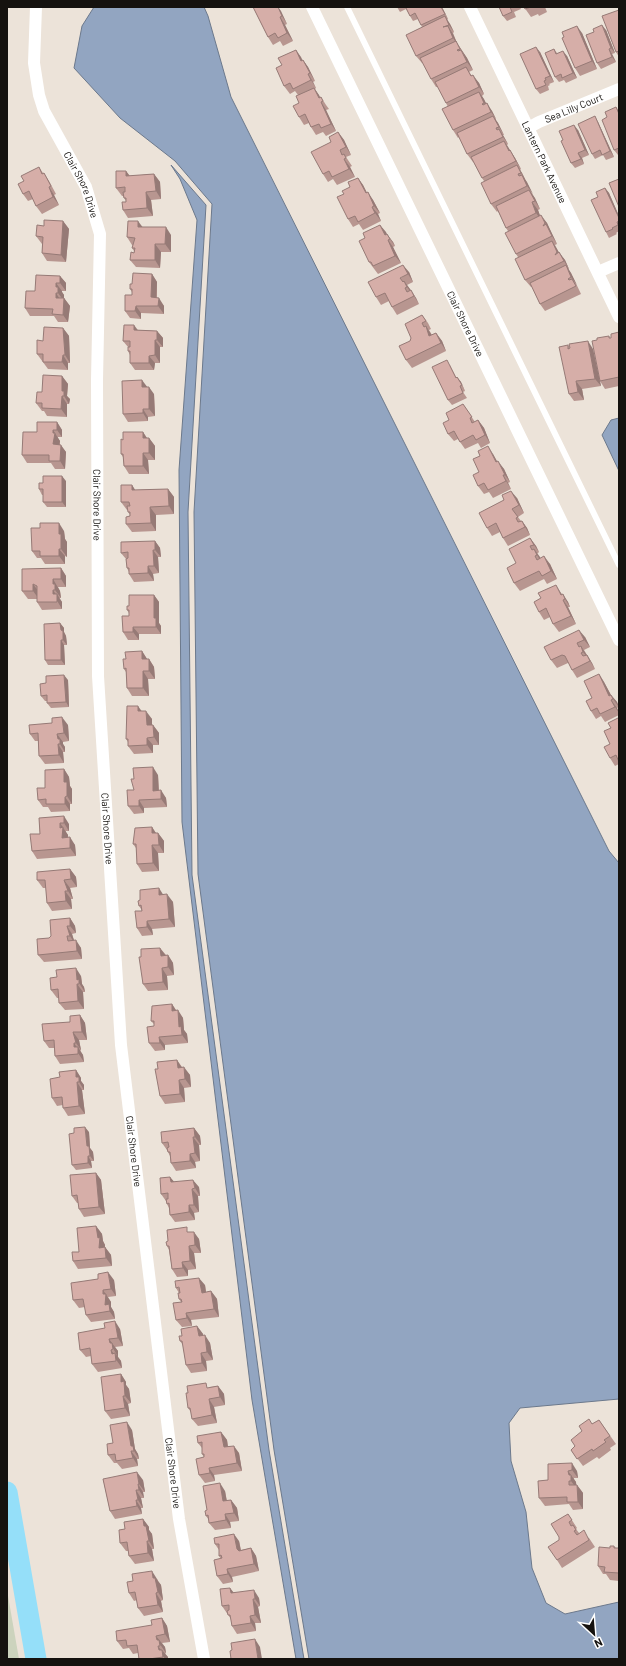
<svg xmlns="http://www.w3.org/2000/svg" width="626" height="1666" font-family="Barlow,sans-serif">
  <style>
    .green { fill: #ccd3bd }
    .water { fill: #92a5c1; stroke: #6c798c }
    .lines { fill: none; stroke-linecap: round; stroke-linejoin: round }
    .service { stroke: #fff; stroke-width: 6 }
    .minor { stroke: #fff; stroke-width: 12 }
    .motorway { stroke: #95dff9; stroke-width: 21 }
    .wall { fill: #b89690 }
    .shaded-wall { fill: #967a76 }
    .building { fill: #d6aea8; stroke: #967a76 }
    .labels { text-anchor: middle; stroke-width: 4; stroke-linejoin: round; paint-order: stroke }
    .street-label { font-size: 10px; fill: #15120f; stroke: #fff }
  </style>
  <rect width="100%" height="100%" fill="#ece3d9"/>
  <!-- green -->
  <path class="green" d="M7,1590L19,1659H7Z"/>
  <!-- water -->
  <path class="water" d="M94,7H204L208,16L231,97L609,851L619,863V1399L520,1408L509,1423L511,1461L526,1512L532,1568L546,1603L565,1614L619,1602V1659H309L274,1450L198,874L194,512L212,204L175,161L120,118L74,68L82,26Z
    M171,165L206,205L188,512L192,875L269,1450L304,1659H296L252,1400L182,822L179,470L197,220L180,179Z
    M619,418V471L602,435L611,420Z"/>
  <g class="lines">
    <!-- service -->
    <path class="service" d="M347,7L619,565"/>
    <!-- minor -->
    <g class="minor">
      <path id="s1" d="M36,7L34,63L39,95L44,111L86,187L100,234L97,380L98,676L121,1045L179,1519L204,1659"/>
      <path id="s2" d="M312,7L619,640"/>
      <path id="s3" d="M470,7L619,317"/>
      <path id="s4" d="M528,128L539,122L619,89"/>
      <path d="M598,272L619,263"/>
    </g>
    <!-- motorway -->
    <path class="motorway" d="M7,1492L36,1659"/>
  </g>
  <!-- wall -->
  <path class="wall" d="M253,7H278L287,24L285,25L293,41L283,46L280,41L273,45L268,37Z
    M397,7H442L448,19L447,20L450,24L454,32L453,33L457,43L467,58L473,70L469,72L472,76L479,83L484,94L482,96L486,104L492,111L496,119V120L498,123L504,135H503L508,144L507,145L515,158L521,169L520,170L522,173L540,209L538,210L540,216L547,223L551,232L557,244L555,245L559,253L565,260L569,269H568L571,273L581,294L545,311L540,304L532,287H531L525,280L518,257L516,254L508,231L506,228L498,211L497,212L491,204L484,181L482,178L473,161V162L467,154L459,137L458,138L453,130L448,107L438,87H436L431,79L423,63H422L416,56L422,27L418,19L413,21L410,16L406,9L400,12Z
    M499,7H520L521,9L514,12L516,17L507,21L503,16Z
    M524,7H545L547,12L539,16L538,14L531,17Z
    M619,10V57L616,52Z
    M606,30L615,53L612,54L616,62L601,69L597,63Z
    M582,33L597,69L580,76L575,68Z
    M554,49L557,53L567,56L577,78L566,83L564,80L559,82L555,77Z
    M296,50L302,60H303L308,67L315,81L313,82L316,88L315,89L320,97H321L326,105L329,109L326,110L336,131L326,136L323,132L316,135L311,127L309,123L304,125L299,117V103L298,95L295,91L290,94L284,86L282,65Z
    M540,52L554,82L549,84L550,85L548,86L549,90L540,94L536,89Z
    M616,107L619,111V155H618L614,150L607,117Z
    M598,122L614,157L606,160L603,155L595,159L592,154Z
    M578,130L589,155L582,158L584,164L575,168L571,163L563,140Z
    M338,132L344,140L351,155L346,157L352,166L350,167L355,177L337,185L333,179L328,182L323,174L331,142Z
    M39,167L43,173H44L49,181L56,194L54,195L59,205L42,214L36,206L33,199L28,201L23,194L24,181Z
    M126,171L130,176L154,174L160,182L161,199L151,200L153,216L128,218L123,210L126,201L124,198L123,196H122L116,188Z
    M358,178L363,185L367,193L373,200L380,213L378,214L381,221L363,230L359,224L353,227L348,219L344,194L350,187Z
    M605,188L609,193L619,216V231L616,233L617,234L609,238L606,232L598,197Z
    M63,221L69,229L66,262L47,261L42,253V244L36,236L44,226Z
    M380,225L387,235L393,242L395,246L393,247L401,263L378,274L369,262L365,238Z
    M142,227L171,235V252H161L160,268L136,267L130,260L134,253V251L132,248L133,245H132L127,237Z
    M409,272L413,282L407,285L416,298L419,304L397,315L392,307L389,301L381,305L376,297Z
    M152,274L157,282V298L164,306V314L141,313V319L130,318L125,311L132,295V292L130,289L132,284Z
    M60,276L66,283V291H62V292L64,295V298L70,306L68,322H58L54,316H30L25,308L35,291Z
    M422,315L428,323L431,329L429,330L432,335L436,333L442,341L446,351L412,368L406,360L410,341Z
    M63,328L69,336L70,363H68V370L48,369L37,354L43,341Z
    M138,330L157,331L163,338V347H160V363H155L154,370H135L130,363V355L128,351V347L123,341Z
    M619,332V386L605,389L600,381L597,340L609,336L610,338H611Z
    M568,345L570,348L593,349L601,386L582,389L584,400L574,401L569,394Z
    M450,365L456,377H457L461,382L465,391L463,392L467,398L452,405L448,400Z
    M62,376L68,384L67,396L70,399L69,404H67V417L47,416L44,411H42L36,403L42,392Z
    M154,394L155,416L148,417V421L128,422L123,414Z
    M463,404L475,422L478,420L484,428L490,443L481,448L478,443L465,449L458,439L454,441L448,434L449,420Z
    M57,422L62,430V437H58V438L60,441V445L66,452L65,469H55L51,463H27L22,455L37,432Z
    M143,432L147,438H149L155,446V460H148L149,474H129L124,466L123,457L121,454L123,440Z
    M493,454L497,462L504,469L510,482L508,483L511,489L493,498L489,492L484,494L478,486L479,472Z
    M66,481V507H47L43,502V495H42L39,489L43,483Z
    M132,485L135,490L168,489L174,497V514L156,515V531L132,532L126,524L130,515L128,512V510H127L121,502Z
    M517,498L524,513L518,517L521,521H522L527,528L530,535L508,546L503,538L500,532L492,536L487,528Z
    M64,531L65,539L67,542V557L65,556V564H45L41,558H37L32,551Z
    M530,538L536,546L539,552L537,554L540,558L550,564L557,579L547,584L544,579L520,591L514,583L516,563Z
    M155,541L160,548L161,557H158L159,573L153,574L154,581L134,582L129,574V572L127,568L126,559L121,553Z
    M61,568L66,576V587H58L60,591L61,598H59L62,602V609L42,610L37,602V599H28L22,591Z
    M561,593L568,602L570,607H568L576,624L559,632L553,624L550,617L544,620L539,612L541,598Z
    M154,595L159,602V623L161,626V634H139V640H128L123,632L129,616V613L127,610L129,606Z
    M60,623L64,628V632L66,636L67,645H64L65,665H48L45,660Z
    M585,637L590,647L584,650L592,663L595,669L577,678L572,670L569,663H568L557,668L551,660Z
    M142,651L147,659H149L154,667L155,679H148L149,696H132L127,688L126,672L124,669L126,659Z
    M599,674L604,682L611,695L617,702L619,707L617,708L619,712V715L605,722L601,716L596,719L591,711Z
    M68,680L69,707L51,708L47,703V701H45L41,696L46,683Z
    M142,711L152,719V725H153L159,733V745H153V753L134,754L128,746V742L126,739Z
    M619,719V764L615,766L610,758L611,728Z
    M52,723L68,725L69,741L63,742V744L65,747V752H63L64,763L45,764L39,756L38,741H35L30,734Z
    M64,769L69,777L70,786L72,789V804H70V811L51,812L48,807H43L38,800L45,788Z
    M158,775L159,790L166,798L167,807L144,808V813L134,814L128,806L134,790Z
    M39,818L69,824V831H66V832L68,835V838L75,845L76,856L37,859L32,851L40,834Z
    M152,827L156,833H158L164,841V853H158L159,871L142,872L137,864L136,848L133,844Z
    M70,869L76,877L77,887L70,888L73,899H71L72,909L52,911L47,903L46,888H43L37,880Z
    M163,894L173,902L175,927L152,929L153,935L142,936L137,928L142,911L141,909L139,906L140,900Z
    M70,918L75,926L76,933L72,934L74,940L81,948L82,959L44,962L38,955L49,938Z
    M160,948L166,955H168L173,963L174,975L167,976L168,990L148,991L143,984L141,957Z
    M81,976L82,984L84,987L85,992H83L84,1009L65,1010L59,1003V998H57L51,990Z
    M172,1004L176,1010L183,1018L184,1030L187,1034L188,1043L165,1045V1050L155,1051L149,1043L154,1026V1024L151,1021Z
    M80,1015L85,1023L87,1040H79L81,1050L80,1051L83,1055L84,1062L60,1064L55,1056L54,1048H49L44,1041L70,1022Z
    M177,1060L182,1067L190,1075L191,1087L184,1088L185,1102L165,1104L160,1096L158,1069Z
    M76,1070L81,1078V1081L84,1085V1090H82L85,1114L68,1116L63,1108V1105L57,1106L52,1098L60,1077Z
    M194,1128L200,1136L201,1145H199L200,1161L195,1162L196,1168L176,1171L171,1163L170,1156L167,1150L162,1143Z
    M89,1132L90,1148L93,1152L94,1161H91L92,1168L76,1170L72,1165Z
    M96,1173L101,1180L105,1214L84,1217L79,1209L78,1203H77L72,1196Z
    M170,1177L174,1182L199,1187L200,1196H198L199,1212L194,1213L195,1220L175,1222L170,1215L169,1208L167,1204L166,1201L161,1194Z
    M96,1226L102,1234L103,1241L105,1245V1247L111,1255L112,1266L78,1269L73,1261Z
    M190,1232L199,1239L201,1253H194L196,1269L188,1270V1276L177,1277L172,1269L169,1250L167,1246Z
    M114,1280L116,1296L108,1297L111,1302V1307L114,1312L115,1319L91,1322L86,1315L85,1307L79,1308L73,1300Z
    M205,1285L206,1292L211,1291L217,1299L219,1317L191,1320L192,1326L182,1327L176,1320L181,1302L179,1299V1293L176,1288Z
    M197,1326L203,1334V1336L210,1343L213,1360L206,1361L207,1371L191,1373L186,1365L183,1345L180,1341L182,1336Z
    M120,1329L123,1346L115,1347L118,1351V1357L121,1361L122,1368L98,1372L92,1364L91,1356L86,1357L80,1350Z
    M121,1374L126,1382V1385L129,1389L131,1403L128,1404L130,1416L111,1419L105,1411Z
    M218,1386L224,1394L225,1405L214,1407L217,1423L198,1426L192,1419L191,1412L188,1408L210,1387Z
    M599,1420L616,1444L610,1448L611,1450L599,1459L597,1457L583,1466L571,1450L575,1446L592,1424Z
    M132,1430L135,1449L138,1454L139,1459H137L138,1466L122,1469L117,1463H114L108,1455L113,1443Z
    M221,1432L227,1440L228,1447L239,1453L242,1471L214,1475L215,1481L205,1483L199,1475L204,1457L202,1454V1448L198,1443Z
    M548,1464L577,1471L578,1478H574V1479L576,1482V1485H577L583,1493V1509L573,1510L569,1504L545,1506L539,1498L548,1480Z
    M103,1479L143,1480L145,1492H143L144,1498H141L143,1508H141L142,1514L115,1519L110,1511Z
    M225,1491L227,1501L231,1500L237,1508L239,1521L230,1522L231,1528L215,1530L209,1523V1520L206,1516L207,1510Z
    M568,1514L577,1528L576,1529L579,1533L589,1538L595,1547L562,1568L557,1560L559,1540Z
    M143,1519L149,1527V1530L152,1534L154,1549H152L154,1561L135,1564L129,1556L128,1551H126L120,1543L125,1529Z
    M239,1541L241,1550L251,1548L256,1556L259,1571L232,1577L233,1582L223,1584L217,1576L221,1559L219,1556V1550L215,1544Z
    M614,1546L616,1548H619V1581L610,1580L606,1574H603L598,1566L610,1548Z
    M157,1579L158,1581L161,1585L163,1600L161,1601L163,1612L144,1616L138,1608L137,1600L134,1601L129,1593Z
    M230,1588L234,1593L259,1598L260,1606L258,1607L261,1623H255L256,1631L237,1634L232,1626L231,1619L222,1606Z
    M162,1618L167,1626L170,1642L162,1643L165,1647L166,1653L165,1654L168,1657V1659H139L138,1653L133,1654L129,1648L123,1649L117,1641L152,1625Z"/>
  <!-- shaded-wall -->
  <path class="shaded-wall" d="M278,7L281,11L287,24L282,16Z
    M441,7L443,9L448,19L445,14Z
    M445,16L450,24L454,32L449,25Z
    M280,17L285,25L293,41L287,33Z
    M602,25L606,30L615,53L611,48Z
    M448,26L453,34L457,43L467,58L473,70L467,62L463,53L453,38Z
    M577,26L582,33L597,69L592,61Z
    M536,47L540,52L554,82L550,76Z
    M609,49L612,54L616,62L612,57Z
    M296,50L301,57L306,68L301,61Z
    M563,51L567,56L577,78L573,73Z
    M303,60L308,67L315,81L310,73Z
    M308,74L313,82L316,88L311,80Z
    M473,75L479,83L484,94L479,87Z
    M314,88L319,95L322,102L319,98Z
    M479,92L484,99L490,111L484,103Z
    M321,102L326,110L336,131L331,124Z
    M487,103L492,111L496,119L491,112Z
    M493,116L498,123L504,135L499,127Z
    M595,116L598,122L614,157L610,151Z
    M574,125L578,130L589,155L585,150Z
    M499,129L504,137L508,144L503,137Z
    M338,132L344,140L351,155L346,147Z
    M504,141L515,158L521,169L509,151Z
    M578,153L582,158L584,164L581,159Z
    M344,159L350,167L355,177L349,169Z
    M517,165L522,173L526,181L521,173Z
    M126,171L131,178L126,176Z
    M154,174L160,182L161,199L156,191Z
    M522,175L527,182L533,194L527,186Z
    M358,178L363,185L371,201L366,193Z
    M49,187L54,195L59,205L53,197Z
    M605,188L609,193L619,216V218Z
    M529,190L535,198L540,209L535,201Z
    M146,192L151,200L153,216L147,208Z
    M368,192L373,200L380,213L374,206Z
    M532,202L538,210L542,221L536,213Z
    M372,207L378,214L381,221L375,213Z
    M541,215L547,223L557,244L552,236Z
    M63,221L69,229L66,262L61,255Z
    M138,221L144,229L138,227Z
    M380,225L386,232L389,239L385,235Z
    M166,227L171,235V252L165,244Z
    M387,234L393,242L395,246L390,239Z
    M388,240L393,247L401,263L395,256Z
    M552,241L557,249L563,260L557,252Z
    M155,244L161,252L160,268L155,260Z
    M559,252L565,260L569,269L564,261Z
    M403,265L409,272L413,282L408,274Z
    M566,265L571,273L577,285L571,277Z
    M152,274L157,282L156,305L151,297Z
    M60,276L66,283V291L60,283Z
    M404,281L410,289L413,295L407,287Z
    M56,283L62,291V292L64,295V301L58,293L56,287Z
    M411,290L416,298L419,304L414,296Z
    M56,293L61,301L56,298Z
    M64,298L70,306L68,322L63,315Z
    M159,298L164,306V314L158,306Z
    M136,306L141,313V319L135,311Z
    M422,323L428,332L426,326L431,334L435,344L429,336Z
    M134,325L140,333L134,330Z
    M63,328L69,336L70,363L65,355Z
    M157,331L163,338V347L157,340Z
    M436,333L442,341L446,351L441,343Z
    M155,340L160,347V363L155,355Z
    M588,341L593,349L601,386L595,379Z
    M63,355L68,363V370L62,362Z
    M149,356L155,363L154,370L149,363Z
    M62,376L68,384L67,396L70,399L69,404L64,396L62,391Z
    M457,377L461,382L465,391L462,385Z
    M142,380L148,388L142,387Z
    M576,381L582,389L584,400L578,392Z
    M149,387L154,394L155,416L149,409Z
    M62,396L67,404V417L61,409Z
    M143,409L148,417V421L143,413Z
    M478,420L484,428L490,443L485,435Z
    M57,422L62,430V437L57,430Z
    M53,430L60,441L58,452L53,444Z
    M143,432L148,440L143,438Z
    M149,438L155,446V460L149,453Z
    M61,445L66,452L65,469L60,461Z
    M488,446L493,454L502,470L496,462Z
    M143,453L148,460L149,474L143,466Z
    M498,461L504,469L510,482L505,475Z
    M503,475L508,483L511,489L506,481Z
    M62,476L66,481V507L62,502Z
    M132,485L137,493L132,490Z
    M168,489L174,497V514L169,506Z
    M511,491L517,498L524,513L519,505Z
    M150,507L156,515V531L151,523Z
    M522,521L527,528L530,535L525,527Z
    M59,523L64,531L65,539L67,542V557L61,549L59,534Z
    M530,538L536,546L539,552L534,545Z
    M155,541L160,548L161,557L155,550Z
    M59,549L65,556V564L59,556Z
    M534,549L540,557L542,563L537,555Z
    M153,550L158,557L159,573L154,566Z
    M544,556L550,564L557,579L551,571Z
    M148,566L153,574L154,581L148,573Z
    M61,568L66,576V587L61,579Z
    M53,579L60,591L61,598L55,590L53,584Z
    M33,584L39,592V599L33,591Z
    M556,585L561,593L564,599L561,595Z
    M53,590L57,596V594L62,602V609L53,594Z
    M563,594L568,602L570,607L565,599Z
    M154,595L159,602V623L161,626V634L156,627L154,618Z
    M563,600L568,607L576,624L571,616Z
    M60,623L64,628V632L66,636L67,645L63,640L61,630Z
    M133,627L139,634V640L133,632Z
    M579,630L585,637L590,647L584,640Z
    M61,640L64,645L65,665L61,660Z
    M581,646L586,654L589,659L583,652Z
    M142,651L147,659H142Z
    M587,655L592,663L595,669L590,661Z
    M149,659L154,667L155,679L149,671Z
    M143,671L148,679L149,696L143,688Z
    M599,674L604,682L613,699L609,696Z
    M64,675L68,680L69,707L66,702Z
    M611,695L617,702L619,707L613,699Z
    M611,700L617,708L619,713L615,707Z
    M138,706L143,713L138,711Z
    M146,711L152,719V733L147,725Z
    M62,717L68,725L69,741L64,733Z
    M153,725L159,733V745L154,737Z
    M57,734L63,742V744L65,747V752L60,744L58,739Z
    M147,738L153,745V753L147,745Z
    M58,744L63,752L64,763L59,755Z
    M153,767L158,775L159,798L153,791Z
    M64,769L69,777L70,786L72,789V804L67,796L64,782Z
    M161,790L166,798L167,807L161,799Z
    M65,797L70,804V811L65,804Z
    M139,800L144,808V813L139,806Z
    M64,816L69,824V831L64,823Z
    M60,823L68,835L67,846L62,838Z
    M152,827L157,835L152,833Z
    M158,833L164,841V853L159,845Z
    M70,837L75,845L76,856L70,848Z
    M152,845L158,853L159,871L153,863Z
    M70,869L76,877L77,887L71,879Z
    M64,880L70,888L73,899L68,891Z
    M159,888L164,896L159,895Z
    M65,891L71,899L72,909L66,901Z
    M167,894L173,902L175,927L169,919Z
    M70,918L75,926L76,933L70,926Z
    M147,921L152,929L153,935L147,927Z
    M67,926L72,934L75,944L70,936Z
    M76,940L81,948L82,959L77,951Z
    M160,948L166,956H161Z
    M168,955L173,963L174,975L168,967Z
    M76,968L81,976L82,984L84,987L85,992L77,980Z
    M162,968L167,976L168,990L163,982Z
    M77,984L83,992L84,1009L78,1001Z
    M172,1004L177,1012L172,1011Z
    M178,1010L183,1018L184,1030L187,1034L188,1043L182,1035L179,1027Z
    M80,1015L85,1023L87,1040L82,1032Z
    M73,1032L79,1040L81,1050L76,1043Z
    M159,1037L165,1045V1050L160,1043Z
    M74,1043L78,1049V1047L83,1055L84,1062L74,1047Z
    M177,1060L182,1068H178Z
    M184,1067L190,1075L191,1087L185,1079Z
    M76,1070L81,1078V1081L84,1085V1090L76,1077Z
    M179,1080L184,1088L185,1102L180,1094Z
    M77,1082L82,1090L85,1114L79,1106Z
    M85,1127L89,1132L90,1148L93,1152L94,1161L90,1156L87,1146Z
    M194,1128L200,1136L201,1145L195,1137Z
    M193,1137L199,1145L200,1161L195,1153Z
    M190,1154L195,1162L196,1168L190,1161Z
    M88,1156L91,1161L92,1168L88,1163Z
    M96,1173L101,1180L105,1214L99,1207Z
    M170,1177L176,1184L171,1182Z
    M193,1180L199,1187L200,1196L195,1188Z
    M192,1189L198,1196L199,1212L194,1205Z
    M189,1205L194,1213L195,1220L189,1212Z
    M96,1226L102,1234L103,1241L105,1245L104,1256L99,1248Z
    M194,1232L199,1239L201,1253L195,1245Z
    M189,1246L194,1253L196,1269L190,1261Z
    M105,1247L111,1255L112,1266L106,1258Z
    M182,1262L188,1270V1276L183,1268Z
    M108,1272L114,1280L116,1296L111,1289Z
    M199,1278L205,1285L207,1300L202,1293Z
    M103,1290L111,1302V1307L114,1312L115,1319L105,1305Z
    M211,1291L217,1299L219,1317L214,1309Z
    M186,1313L191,1320L192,1326L187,1318Z
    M115,1321L120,1329L123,1346L118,1338Z
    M197,1326L203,1334L204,1344L199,1336Z
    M205,1335L210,1343L213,1360L207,1352Z
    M109,1339L118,1351V1357L110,1343Z
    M111,1350L116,1357L115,1353L121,1361L122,1368L112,1354Z
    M201,1353L206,1361L207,1371L202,1363Z
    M121,1374L126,1382V1385L129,1389L131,1403L125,1396L121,1382Z
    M218,1386L224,1394L225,1405L220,1397Z
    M123,1396L128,1404L130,1416L125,1408Z
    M209,1399L214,1407L217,1423L212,1415Z
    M127,1422L132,1430L135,1449L138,1454L139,1459L131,1446Z
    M221,1432L227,1440L229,1455L224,1447Z
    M234,1446L239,1453L242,1471L237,1463Z
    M131,1451L137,1459L138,1466L133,1458Z
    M572,1463L577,1471L578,1478L572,1470Z
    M209,1468L214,1475L215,1481L210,1473Z
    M568,1471L576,1482L577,1489L571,1481L569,1475Z
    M137,1472L143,1480L145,1492L139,1484Z
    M220,1483L225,1491L228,1509L223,1501Z
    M138,1484L143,1492L144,1498L139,1490Z
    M577,1485L583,1493V1509L578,1502Z
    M136,1490L141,1498L143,1508L138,1500Z
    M136,1500L141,1508L142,1514L137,1506Z
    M231,1500L237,1508L239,1521L234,1513Z
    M225,1514L230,1522L231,1528L226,1520Z
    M143,1519L149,1527V1530L152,1534L154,1549L149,1541L144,1526Z
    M234,1534L239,1541L242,1557L237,1549Z
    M147,1541L152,1549L154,1561L148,1553Z
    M251,1548L256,1556L259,1571L254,1564Z
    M227,1569L232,1577L233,1582L228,1574Z
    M152,1571L157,1579L158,1581L161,1585L163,1600L158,1592L153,1578Z
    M230,1588L236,1596L231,1593Z
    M254,1590L259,1598L260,1606L255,1599Z
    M156,1593L161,1601L163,1612L158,1605Z
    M253,1599L258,1607L261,1623L255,1615Z
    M250,1616L255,1623L256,1631L251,1623Z
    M162,1618L167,1626L170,1642L165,1634Z
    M156,1636L165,1647L166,1653L157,1640Z
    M255,1639L260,1647L262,1659H258Z
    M158,1646L163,1653L162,1650L168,1657V1659H165L159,1650Z"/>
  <!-- building -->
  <path class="building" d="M253,7H278L282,16L280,17L287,33L278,38L275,33L268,37Z
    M408,7H441L445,14L421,25L415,13L410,16L406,8Z
    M499,7H510L512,12L503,16Z
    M524,7H531L525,9Z
    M619,10V51L616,52L602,16Z
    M445,16L449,25L443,27L448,26L453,38L416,56L406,35Z
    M602,25L611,48L609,49L612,57L597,63L586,35L594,32L593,29Z
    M577,26L592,61L575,68L562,38L564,37L562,32Z
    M456,41L460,49L457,50L458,51L461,50L467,62L431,79L420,58Z
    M536,47L550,76L545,78L546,80L544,81L546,85L536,89L520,54Z
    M554,49L556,54L563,51L573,73L562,78L561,74L555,77L545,53Z
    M296,50L301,61L303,60L310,73L308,74L311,80L293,89L290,83L284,86L276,68L282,65L278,58Z
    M466,67L471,76L473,75L479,87L446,103L435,82Z
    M314,88L319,98L321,97L323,101L321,102L331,124L321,128L319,124L311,127L305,114L299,117L293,106L299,103L296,96Z
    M479,92L484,103L482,104L483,105L487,103L491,112L453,130L442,109Z
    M616,107L619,114V148L614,150L602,120L607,117L605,112Z
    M493,116L499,127L496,128L497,130L499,129L503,137L467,154L457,133Z
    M595,116L610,151L602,155L600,150L592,154L578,124Z
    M574,125L585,150L578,153L581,159L571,163L561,141L563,140L559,131Z
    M338,132L346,147L340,150L342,155L344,154L346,158L344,159L349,169L332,177L329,171L323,174L311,152L331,142L329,137Z
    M504,141L509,151L510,150L516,161L482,178L471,157Z
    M517,165L521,173L518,174L519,176L522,175L527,186L491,204L481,183Z
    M39,167L42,174L44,173L51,186L49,187L53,197L36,206L29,191L23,194L18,184L24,181L21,176Z
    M116,171H126V176L154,174L156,191L146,192L147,208L123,210L122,202H126V198H124L123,192H125V187L116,188Z
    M358,178L366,193L368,192L374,206L372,207L375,213L358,222L355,216L348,219L337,197L344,194L342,191L350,187L348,182Z
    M619,179V207L609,183Z
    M605,188L619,218V221L617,222L618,225L612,228L613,229L606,232L591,200L598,197L596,192Z
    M529,190L535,201L532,202L536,213L506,228L496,206Z
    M541,215L545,223L543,226L546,224L552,236L516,254L505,233Z
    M44,220L63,221L61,255L42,253L43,237L36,236L37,225L44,226Z
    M128,221H138V227H166L165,244H155V260H130L131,252L134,253L135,248H132L135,238L127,237Z
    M380,225L385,235L387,234L390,239L388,240L395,256L373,266L371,262H369L359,241L365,238L363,233Z
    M552,241L557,252L555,255L559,252L564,261L525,280L515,259Z
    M403,265L408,274L400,278L403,282L404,281L407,287L405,288L407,292L411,290L414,296L392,307L385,293L376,297L368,282Z
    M566,265L571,277L568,279L569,280L572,279L576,286L540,304L530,283Z
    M133,273L152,274L151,297L159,298L158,306H136L135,311H125V295H132V289H130V284H132Z
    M36,275L60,276V283H56V287H58V293H56V298H64L63,315L52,314L53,309L25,308L26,291H35Z
    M422,315L426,321L422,323L424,327L426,326L429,336L436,333L441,343L406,360L399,346L410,341L411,338L405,324Z
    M124,325H134V330L157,331V340H155V355L149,356V363H130V351H128V347H130V341H123Z
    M44,327L63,328L65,355H63L62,362H43V354H37V340L43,341Z
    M619,332V377L600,381L592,341L597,340V338L609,336V338H611V334Z
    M588,341L595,379L576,381L578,392L569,394L559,347L568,345V349L570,348L569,344Z
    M447,360L456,378L457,377L462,385L460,386L463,393L448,400L432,367Z
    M43,375L62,376V391H64V396H62L61,409L42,408V403H36L37,392H42Z
    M142,380V387H149V409H143V413L123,414L122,381Z
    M463,404L472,417L470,418L472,423L478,420L485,435L476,440L473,435L460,442L454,431L448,434L443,423L449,420L446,413Z
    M37,422H57V430H53V433H55L53,444L61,445L60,461H49V455H22L23,432H37Z
    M123,432H143V438H149V453H143V466H124L123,454H121V439L123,440Z
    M488,446L496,462L498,461L505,475H503L506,481L488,490L484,483L478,486L473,475L479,472L473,459L480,456L478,451Z
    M43,476H62V502H43V489H39V483H43Z
    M121,485H132V490L168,489L169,506L150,507L151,523L126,524V517L130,516V512H128L127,506H130L129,502H121Z
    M511,491L519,505L512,509L518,517L516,518L518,522L522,521L525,527L503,538L496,523L487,528L479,513L504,500L502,495Z
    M40,523H59V534H61V549H59V556H40V551H32L31,528H40Z
    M530,538L534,545L530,546L532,550L534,549L537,555L535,556L537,560L544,556L551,571L542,576L539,571L514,583L507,568L516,563L509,549Z
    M155,541V550H153L154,566H148V573L129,574V568H127L126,559L128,558V552L121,553V542Z
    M61,568V579H53V584H55V590H53V594H57V602H37V586L33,584V591H22V569Z
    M556,585L561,595L563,594L565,599L563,600L571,616L553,624L546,608L539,612L534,602L541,598L538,593Z
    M129,595H154V618H156V627H133V632H123L122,616H129V610H127V606H129Z
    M60,623L61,630L63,631V640H61V660H45L44,624Z
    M579,630L584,640L577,643L579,647L581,646L583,652L581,653L583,656L587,655L590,661L572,670L565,656L562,655L551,660L544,647Z
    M142,651V659H149V671H143V688H127L126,668L124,669L123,659H126L125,652Z
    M599,674L609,696L611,695L613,699L611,700L615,707L600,714L597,708L591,711L586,701L592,698L584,681Z
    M64,675L66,702L47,703V695L41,696L40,684L46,683V676Z
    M127,706H138V711H146L147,725H153L154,737L147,738V745L128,746V739H126Z
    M62,717L64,733L57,734L58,739H60V744H58L59,755L39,756L38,733L30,734L29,725L52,723V718Z
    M618,718L619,719V762L616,755L610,758L604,747L610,744L604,731L611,728L608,723Z
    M153,767V791L161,790V799L139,800V806H128L127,790H134L131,779H134L133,768Z
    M64,769V782H67V796L65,797V804H46V799L38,800L37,788H45V770Z
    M64,816V823H60V828L63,827L62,838L70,837V848L32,851L30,834H40L39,818Z
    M152,827V833H158L159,845H152L153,863L137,864L136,844H133L135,828Z
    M70,869L71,879L64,880L68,891H65L66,901L47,903L45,880H37V872Z
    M159,888V895L167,894L169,919L147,921V927L137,928L135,911H142L141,905L139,906L138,901L140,900V890Z
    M70,918V926H67L70,936H67L68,941L76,940L77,951L38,955L37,939L49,938L51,936L50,920Z
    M160,948L161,956L168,955V967L162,968L163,982L143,984L139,957H141V949Z
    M76,968L77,980L79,979V984H77L78,1001L59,1003L58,989L51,990L50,978L57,977L56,970Z
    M172,1004V1011L178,1010L179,1027L181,1026L182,1035L159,1037L160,1043H149L147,1027L154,1026V1021H151L152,1006Z
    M80,1015L82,1032H73L76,1043H74V1047H78V1054L55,1056L54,1040L44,1041L42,1024L70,1022V1016Z
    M177,1060L178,1068L184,1067L185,1079L179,1080L180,1094L160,1096L155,1069H158L157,1062Z
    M76,1070V1077H79V1082H77L79,1106L63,1108L62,1097L52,1098L50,1079L60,1077L59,1072Z
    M85,1127L87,1146H89L90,1156H88V1163L72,1165L69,1134L74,1133V1128Z
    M194,1128L195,1137H193L195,1153L190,1154V1161L171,1163L170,1152H168L167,1148L169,1147L168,1142L162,1143L161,1132Z
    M96,1173L99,1207L79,1209L77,1195L72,1196L70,1175Z
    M170,1177L171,1182L193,1180L195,1188L192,1189L194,1205H189V1212L170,1215L169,1203L167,1204L166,1199H168V1193L161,1194L160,1178Z
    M96,1226L98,1238L100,1237L99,1248L105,1247L106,1258L73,1261L72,1252H79L77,1228Z
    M187,1227V1232H194L195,1245L189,1246L190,1261L182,1262L183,1268L172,1269L169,1246H167L166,1242L168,1241L167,1230Z
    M108,1272L111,1289L103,1290V1294H106L105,1305L109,1304L110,1311L86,1315L83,1299L73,1300L71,1283L98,1279V1274Z
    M199,1278L202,1293L211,1291L214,1309L186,1313L187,1318L176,1320L173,1303L182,1302L181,1299H179L178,1293H180L179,1287L176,1288L175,1281Z
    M115,1321L118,1338L109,1339L110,1343H112L113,1349L111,1350L112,1354L115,1353L116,1361L92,1364L90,1348L80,1350L78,1333L105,1328L104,1323Z
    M197,1326L199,1336L205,1335L207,1352L201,1353L202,1363L186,1365L182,1341H180L179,1336H182L181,1329Z
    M121,1374V1382L124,1381L125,1396H123L125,1408L105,1411L101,1377Z
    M206,1383L207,1388L218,1386L220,1397L209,1399L212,1415L192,1419L190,1408H188L186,1393H188L187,1386Z
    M589,1419L592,1424L599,1420L610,1436L604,1440L606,1442L593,1451L592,1449L577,1459L571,1450L575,1446L571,1440L582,1431L579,1426Z
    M127,1422L131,1446H133L134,1451H131L133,1458L116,1461L115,1454L108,1455L107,1444L113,1443L110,1425Z
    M221,1432L224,1447L234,1446L237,1463L209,1468L210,1473L199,1475L196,1459L204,1457V1454H202V1442L198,1443L197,1436Z
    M572,1463V1470L568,1471L569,1475H571V1481H569V1485H577L578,1502H567V1497L539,1498L538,1481L548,1480V1464Z
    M137,1472L139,1484H138L139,1490H136L138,1500H136L137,1506L110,1511L103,1479Z
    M220,1483L223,1501L231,1500L234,1513L225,1514L226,1520L209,1523L208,1515L206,1516L205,1511L207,1510L203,1486Z
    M568,1514L572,1520L569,1522L571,1526L573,1525L576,1530L574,1531L577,1535L584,1530L589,1540L557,1560L548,1547L559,1540V1537L551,1524Z
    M143,1519L144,1526H146L149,1541H147L148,1553L129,1556L127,1542L120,1543L119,1530L125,1529L124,1522Z
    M234,1534L237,1549L239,1551L251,1548L254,1564L227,1569L228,1574L217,1576L214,1560L222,1558L221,1555L219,1556V1544H215L214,1538Z
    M610,1546H614V1548H619V1573L604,1572L605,1567L598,1566L599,1547L610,1548Z
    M152,1571L153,1578H155L158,1592L156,1593L158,1605L138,1608L135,1592L129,1593L127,1582L133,1581L132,1574Z
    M230,1588L231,1593L254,1590L255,1599H253L255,1615L250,1616L251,1623L232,1626L230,1615H228L227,1611L229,1610V1605L222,1606L220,1589Z
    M162,1618L165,1634L156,1636L157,1640H159L160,1646H158L159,1650H162L163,1657L149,1659H139L137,1645L127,1646L126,1640L117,1641L116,1631L152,1625L151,1620Z
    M255,1639L258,1659H231L230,1651L232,1650L231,1643Z"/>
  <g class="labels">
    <!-- street labels -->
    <g class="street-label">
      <text dy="4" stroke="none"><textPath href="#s4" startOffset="50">Sea Lilly Court</textPath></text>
      <text dy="4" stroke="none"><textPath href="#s3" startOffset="172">Lantern Park Avenue</textPath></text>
      <text dy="4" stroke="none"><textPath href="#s1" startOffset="188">Clair Shore Drive</textPath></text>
      <text dy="4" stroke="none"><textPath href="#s2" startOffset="352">Clair Shore Drive</textPath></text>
      <text dy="4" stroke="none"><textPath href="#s1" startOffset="512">Clair Shore Drive</textPath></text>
      <text dy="4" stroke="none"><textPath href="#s1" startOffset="836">Clair Shore Drive</textPath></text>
      <text dy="4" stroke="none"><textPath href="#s1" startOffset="1160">Clair Shore Drive</textPath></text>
      <text dy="4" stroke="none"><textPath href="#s1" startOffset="1484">Clair Shore Drive</textPath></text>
    </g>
  </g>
  <!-- border -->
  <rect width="626" height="1666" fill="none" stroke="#15120f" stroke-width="16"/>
  <!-- north arrow -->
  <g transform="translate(594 1634) rotate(154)" stroke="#ffffff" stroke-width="3" paint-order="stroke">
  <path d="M0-3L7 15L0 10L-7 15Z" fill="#15120f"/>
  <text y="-6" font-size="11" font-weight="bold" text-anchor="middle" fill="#15120f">N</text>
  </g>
</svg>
